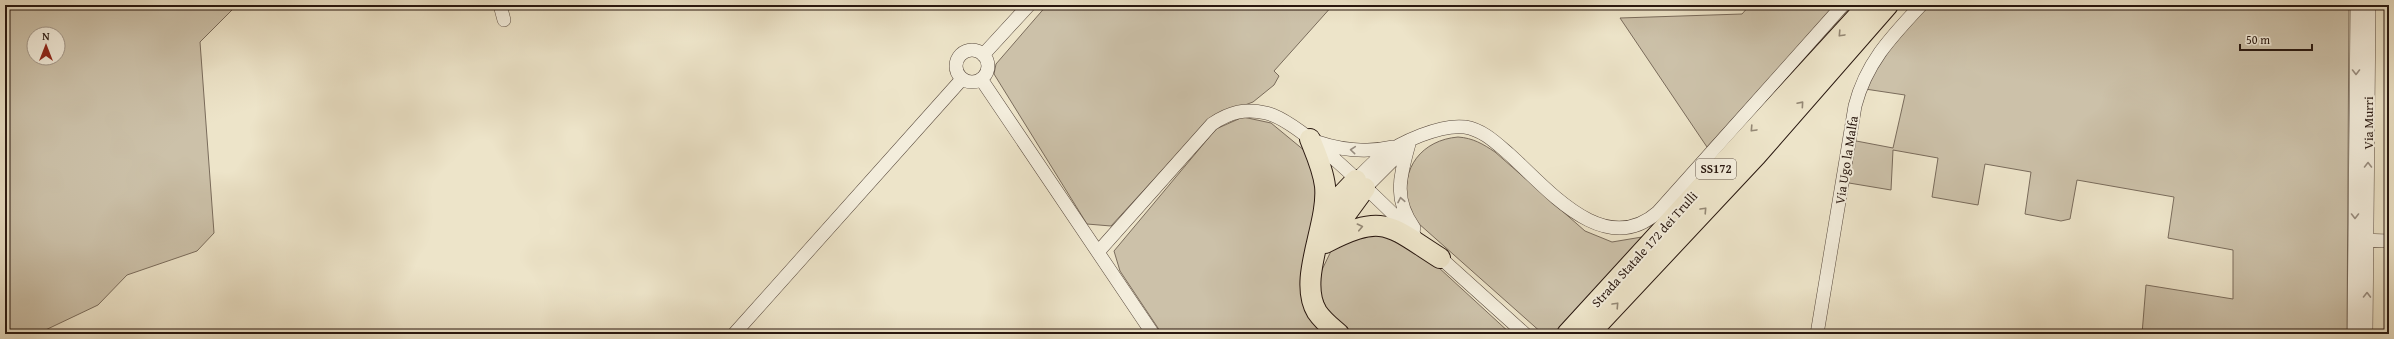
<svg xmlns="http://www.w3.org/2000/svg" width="2394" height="339" font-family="'Gentium Book Plus',serif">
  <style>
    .green { fill: #ccc1a9; stroke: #7a6c5c; fill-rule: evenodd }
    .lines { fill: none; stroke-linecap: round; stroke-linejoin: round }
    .minor-casing { stroke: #594a3e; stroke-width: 14 }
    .highway-casing { stroke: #28170f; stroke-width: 22 }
    .minor { stroke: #f3eddc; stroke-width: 13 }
    .highway { stroke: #ede4c9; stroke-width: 20 }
    .oneway { stroke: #948875 }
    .oneway2 { stroke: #988d80 }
    .labels { text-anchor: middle; stroke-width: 4; stroke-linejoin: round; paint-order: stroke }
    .shield { fill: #f3eddc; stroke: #65574c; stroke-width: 1 }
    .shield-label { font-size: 12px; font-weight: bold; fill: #28170f }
    .street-label { font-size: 13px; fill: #28170f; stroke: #f3eddc }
  </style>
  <rect width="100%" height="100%" fill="#ede4c9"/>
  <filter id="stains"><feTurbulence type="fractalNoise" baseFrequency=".005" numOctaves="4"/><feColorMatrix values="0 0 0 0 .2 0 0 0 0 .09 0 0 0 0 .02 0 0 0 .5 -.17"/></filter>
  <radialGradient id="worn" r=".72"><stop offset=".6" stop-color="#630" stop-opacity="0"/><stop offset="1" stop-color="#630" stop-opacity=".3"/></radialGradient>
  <!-- green -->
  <path class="green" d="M5,5H237L200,42L214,233L197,251L127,275L98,305L37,334H5ZM34,34H58V58H34Z
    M1047,5H1333L1274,71L1279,76L1274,85L1253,102L1210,118L1111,226L1087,224L994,74L996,64Z
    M1750,5H1836L1707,147L1620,18L1742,14Z
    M1926,5H2349L2347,334H2142L2146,285L2233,299V250L2168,238L2174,197L2077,180L2070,219L2061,221L2025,214L2031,172L1985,164L1978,205L1932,197L1938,158L1893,150L1891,190L1849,183L1847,171L1851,140L1893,148L1905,95L1865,89L1877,60Z
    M1243,117L1271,123L1305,151L1319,179L1316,219L1301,280L1307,314L1328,334H1162L1120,271L1114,251L1216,129Z
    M1458,137C1473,138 1483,144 1495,152L1585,231L1612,242L1648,236L1555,334H1543L1418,223C1414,217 1409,210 1408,204C1400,168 1422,140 1458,137Z
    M1367,229L1413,244L1511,334H1353L1327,310L1320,293V274L1332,249Z"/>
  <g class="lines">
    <defs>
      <path id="minor" d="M500,5L504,20
        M956 66a16 16 0 1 1 32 0a16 16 0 1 1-32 0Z
        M983,55L1029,5
        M981,79L1153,334
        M1317,142C1341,150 1366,153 1392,147
        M1409,144C1400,177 1393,198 1414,228
        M1356,180C1364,172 1372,163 1380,157C1401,142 1440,124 1465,127C1483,130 1495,142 1509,154C1547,188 1604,260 1658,212L1843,5
        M1365,188L1406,147
        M2359,240L2389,241
        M1098,252L1212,124C1230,112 1245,108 1266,113C1302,121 1384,206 1414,234
        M1434,252L1525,334
        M734,334L962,79
        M1817,334L1855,106C1866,63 1891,37 1921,5
        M2354,334L2357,5
        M2366,334L2369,5"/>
      <path id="highway" d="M1310,139C1316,154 1323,169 1325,186C1329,225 1297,279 1317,312C1323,321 1331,327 1339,334
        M1324,220L1335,202L1356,180
        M1327,240L1365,188
        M1325,243C1384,213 1388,225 1440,258
        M1567,334L1868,5
        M1589,334L1756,156L1888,5"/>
    </defs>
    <!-- minor casing -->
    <use href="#minor" class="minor-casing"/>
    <!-- highway casing -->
    <use href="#highway" class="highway-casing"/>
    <!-- minor -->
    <use href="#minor" class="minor"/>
    <!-- highway -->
    <use href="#highway" class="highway"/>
  </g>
  <!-- one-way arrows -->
  <defs><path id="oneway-chevron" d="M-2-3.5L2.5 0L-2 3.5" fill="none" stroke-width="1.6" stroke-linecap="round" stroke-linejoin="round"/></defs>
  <g class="oneway">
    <use href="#oneway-chevron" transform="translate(1841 34) rotate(133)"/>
    <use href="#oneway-chevron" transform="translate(1801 104) rotate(-49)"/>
    <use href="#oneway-chevron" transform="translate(1753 129) rotate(133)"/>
    <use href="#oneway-chevron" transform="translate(1704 210) rotate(-47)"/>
    <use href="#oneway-chevron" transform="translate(1360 227) rotate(-12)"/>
    <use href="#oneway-chevron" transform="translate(1616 305) rotate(-47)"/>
  </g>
  <g class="oneway2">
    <use href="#oneway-chevron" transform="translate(2356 72) rotate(90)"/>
    <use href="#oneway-chevron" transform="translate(1353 150) rotate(-175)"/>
    <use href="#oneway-chevron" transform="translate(2368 165) rotate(-90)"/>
    <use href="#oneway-chevron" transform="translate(1401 200) rotate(-101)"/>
    <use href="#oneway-chevron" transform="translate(2355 216) rotate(90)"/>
    <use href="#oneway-chevron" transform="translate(2367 295) rotate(-89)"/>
  </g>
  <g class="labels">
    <!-- shield labels -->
    <rect class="shield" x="1696" y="159" width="40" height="20" rx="3"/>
    <g class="shield-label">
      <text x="1716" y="173">SS172</text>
    </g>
    <!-- street labels -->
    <g class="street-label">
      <text transform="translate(2368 123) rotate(-90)" y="5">Via Murri</text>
      <text transform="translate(1846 160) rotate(-81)" y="5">Via Ugo la Malfa</text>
      <text transform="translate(1644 249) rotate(-48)" y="5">Strada Statale 172 dei Trulli</text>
    </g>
  </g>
  <!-- margin -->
  <rect width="2394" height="339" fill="none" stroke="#ede4c9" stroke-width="20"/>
  <rect x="6" y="6" width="2382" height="327" fill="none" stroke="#28170f" stroke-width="2"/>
  <rect x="10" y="10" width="2374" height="319" fill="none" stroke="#28170f"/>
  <!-- north arrow -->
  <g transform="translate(46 46)"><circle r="19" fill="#f3eddc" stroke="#a2978a"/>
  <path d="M0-3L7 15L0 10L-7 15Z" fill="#8f2418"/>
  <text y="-6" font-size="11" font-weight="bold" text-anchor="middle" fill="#28170f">N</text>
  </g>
  <!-- scale -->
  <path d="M2240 44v6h72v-6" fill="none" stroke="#28170f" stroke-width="2"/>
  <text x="2246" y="44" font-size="12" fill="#28170f" stroke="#f3eddc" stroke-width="3" paint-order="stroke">50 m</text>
  <rect width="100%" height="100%" filter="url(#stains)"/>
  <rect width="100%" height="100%" fill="url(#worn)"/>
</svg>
